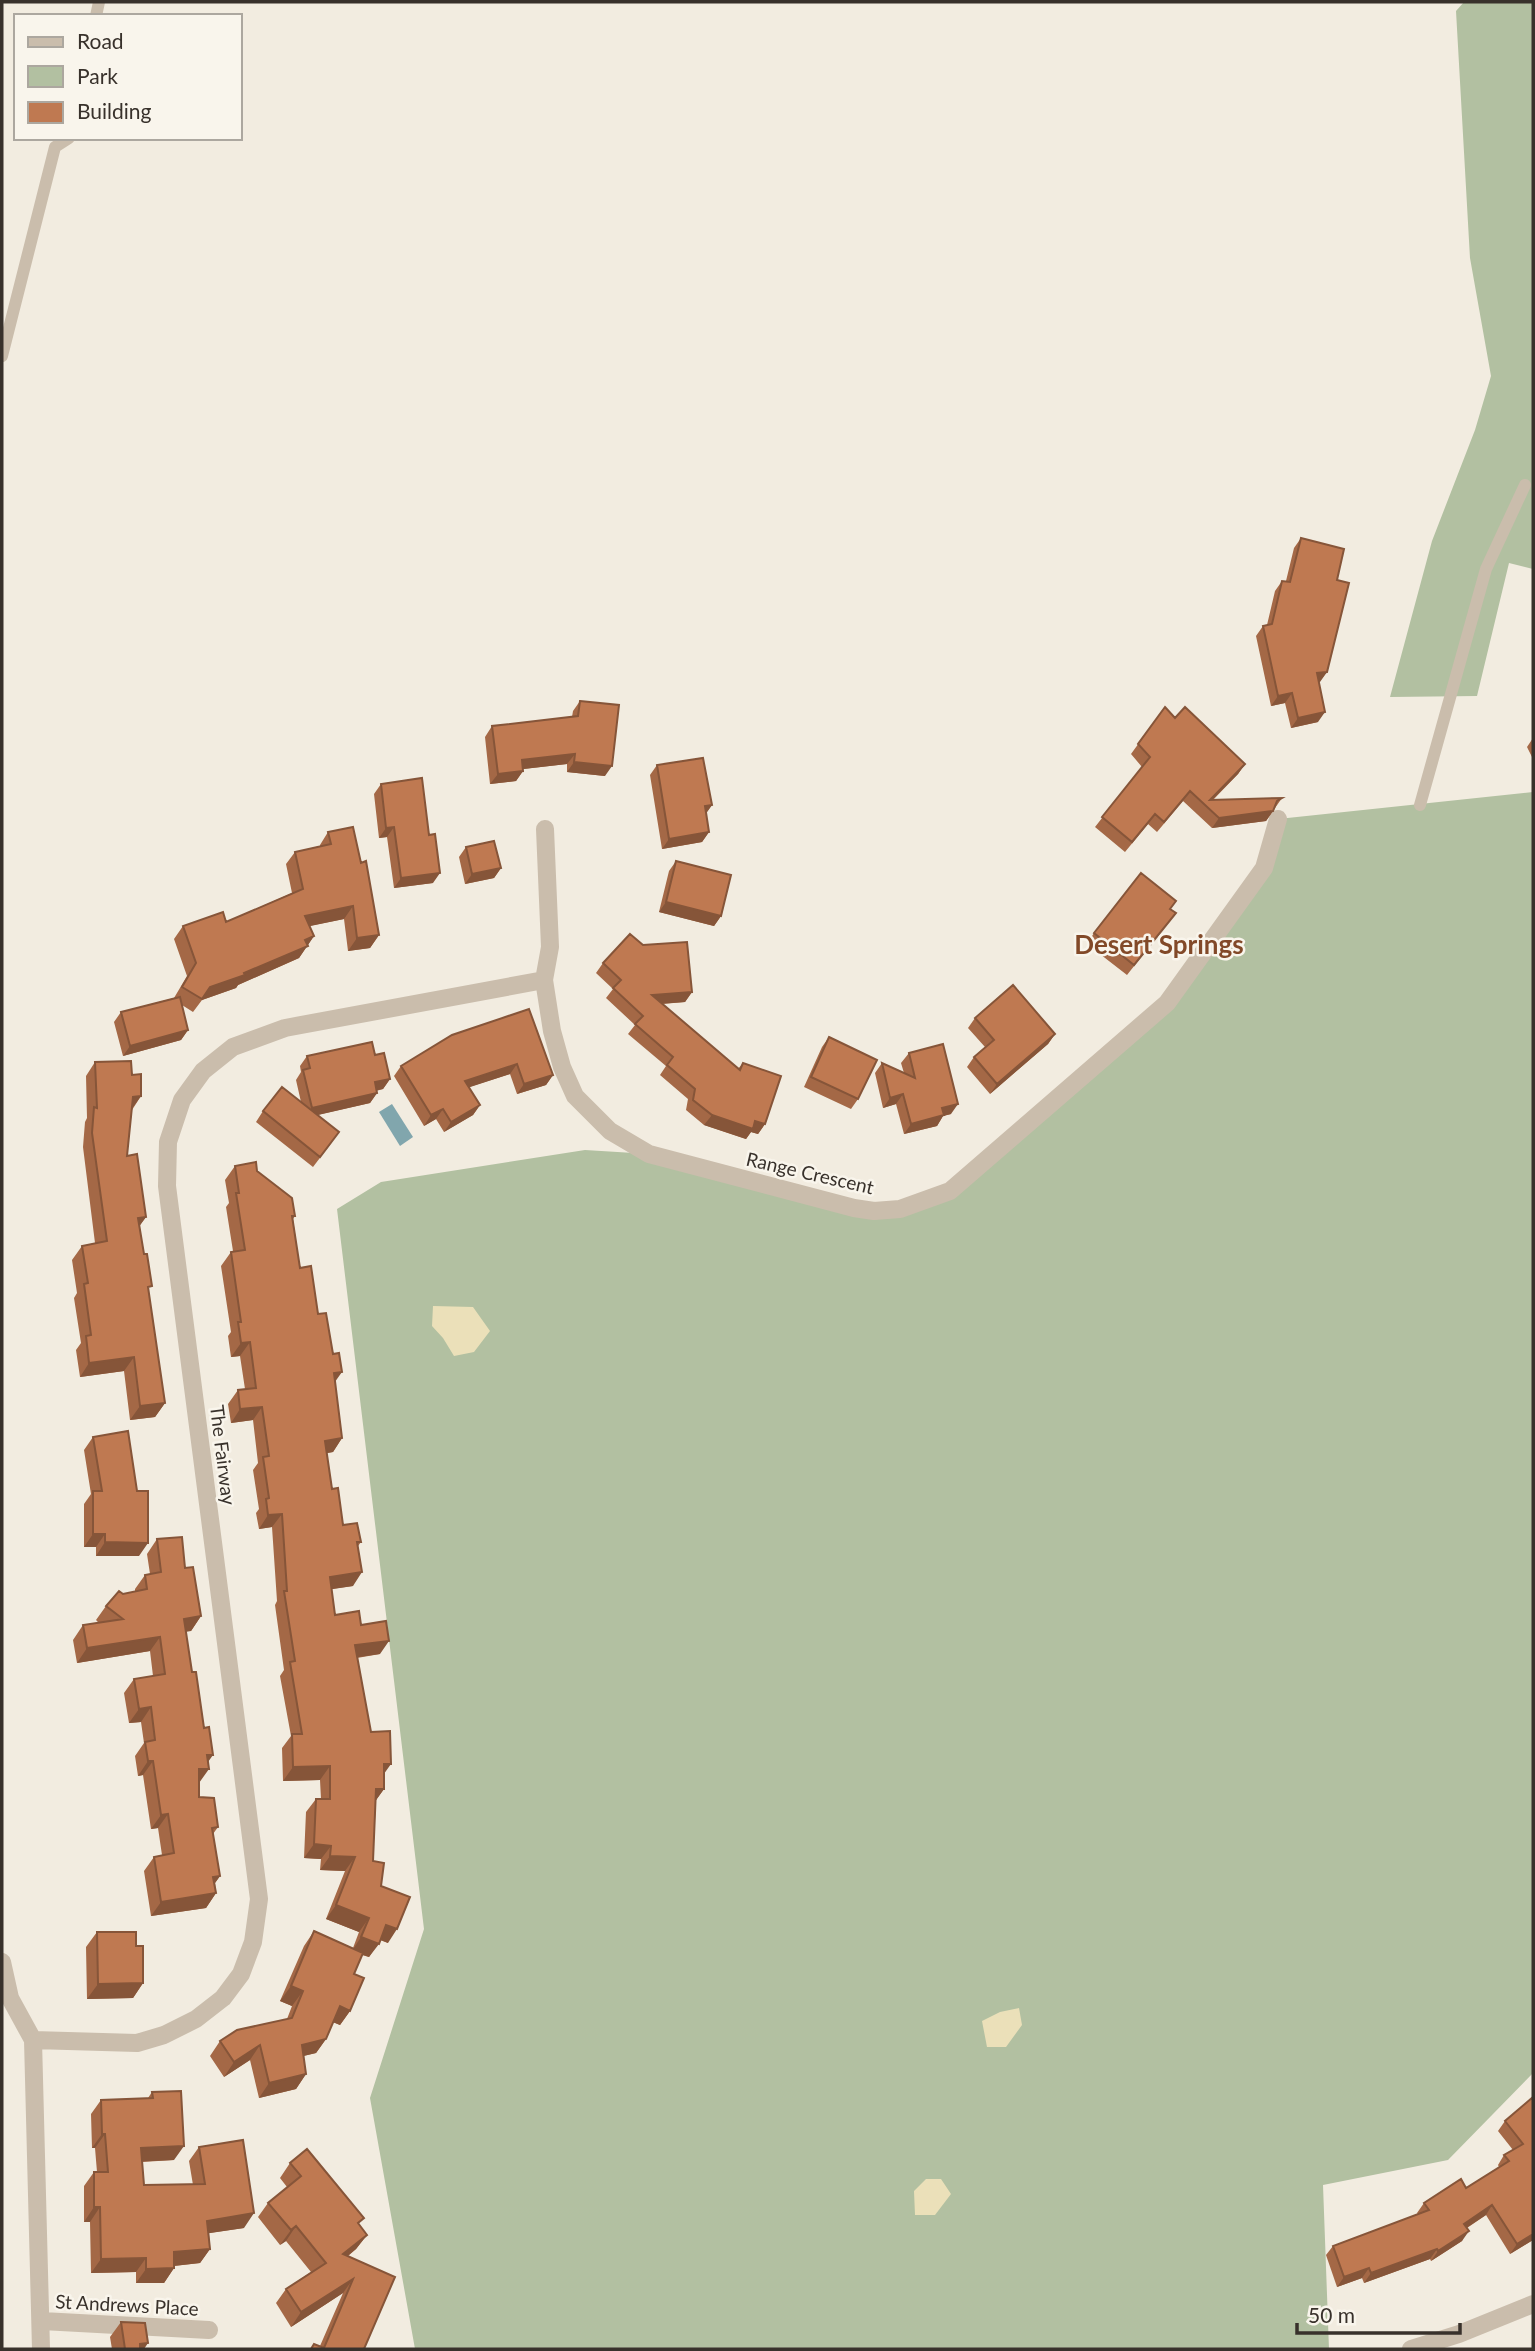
<svg xmlns="http://www.w3.org/2000/svg" width="1535" height="2351" font-family="Lato,sans-serif">
  <style>
    .green { fill: #b2c0a1 }
    .sand { fill: #ebe0b9 }
    .water { fill: #81a6ad }
    .lines { fill: none; stroke-linecap: round; stroke-linejoin: round }
    .lane { stroke: #cabdac; stroke-width: 12 }
    .street { stroke: #cabdac; stroke-width: 18 }
    .wall { fill: #a46846 }
    .shaded-wall { fill: #865539 }
    .building { fill: #bf7951; stroke: #865539; stroke-width: 2 }
    .labels { text-anchor: middle; stroke-width: 5; stroke-linejoin: round; paint-order: stroke }
    .street-label { font-size: 19px; fill: #38312b; stroke: #f9f5ec }
    .district-label { font-size: 26px; font-weight: bold; fill: #824928; stroke: #f9f5ec }
  </style>
  <rect width="100%" height="100%" fill="#f2ece0"/>
  <!-- green -->
  <path class="green" d="M1464,2H1533V569L1509,563L1477,696L1390,697L1432,541L1475,430L1491,376L1470,258L1456,11Z
    M1533,792V2073L1448,2160L1323,2185L1329,2349H415L370,2098L424,1929L337,1209L381,1182L585,1150L650,1154L854,1208L935,1198L1167,1003L1264,868L1278,819Z"/>
  <!-- sand -->
  <path class="sand" d="M433,1306L473,1307L490,1331L474,1352L454,1356L443,1338L432,1326Z
    M1019,2008L1022,2025L1006,2047H987L982,2021L1000,2012Z
    M926,2179H941L951,2194L935,2215H915L914,2191Z"/>
  <!-- water -->
  <path class="water" d="M392,1104L413,1137L400,1146L379,1112Z"/>
  <g class="lines">
    <!-- lane -->
    <path class="lane" d="M96,16L99,2
      M2,356L55,147L69,138
      M1420,805L1486,569L1525,485"/>
    <!-- street -->
    <path class="street" d="M545,829L550,947L544,980L552,1031L562,1067L575,1096L610,1131L649,1154L854,1208L874,1211L900,1209L950,1191L1167,1003L1264,868L1278,819
      M2,1962L10,1998L33,2040L41,2349
      M33,2040L137,2043L164,2035L196,2019L223,1998L241,1974L253,1942L259,1899L167,1186L168,1142L182,1100L203,1071L233,1047L285,1028L544,980
      M42,2321L209,2330
      M1411,2349L1459,2334L1533,2304"/>
  </g>
  <!-- wall -->
  <path class="wall" d="M1301,538L1337,580L1327,672L1319,682L1318,722L1291,728L1285,703L1271,706L1256,636L1263,626L1267,625L1275,591L1282,581H1286L1294,548Z
    M580,701L605,776L567,772V764L523,769V771L516,781L490,784L485,737L492,726L572,717L573,711Z
    M1165,707L1175,718L1245,764L1238,774L1213,800L1282,798L1266,821L1212,828L1183,801L1157,832L1148,824L1125,852L1095,827L1142,767L1131,754Z
    M1533,738V759L1527,747Z
    M657,765L712,805L706,813L709,832L702,842L662,849L650,775Z
    M381,784L429,835L433,883L394,888L387,837L379,838L374,794Z
    M328,832L361,863L379,935L370,948L348,951L344,919L309,926L314,936L299,958L238,985L236,988L202,1000L193,1012L182,1005L188,1030L181,1040L123,1056L114,1022L121,1012L174,998L187,976L174,939L183,926L226,922L292,893L286,864L295,852L320,846V845Z
    M466,847L501,868L494,878L465,884L459,857Z
    M676,861L721,916L714,926L659,912L669,871Z
    M1170,909L1176,913L1127,975L1087,944L1094,933Z
    M603,963L692,992L685,1002L662,1004L738,1069L743,1063L765,1124L758,1134L751,1132L746,1139L704,1125L686,1110L688,1099L660,1075L666,1066L628,1034L635,1025L606,998L613,989L596,973Z
    M975,1018L1055,1034L1048,1044L990,1094L967,1067L974,1057L985,1047L968,1028Z
    M452,1035L553,1075L546,1085L517,1094L510,1074L469,1087L480,1105L473,1115L444,1132L436,1119L424,1126L394,1076L401,1066Z
    M829,1037L858,1099L851,1109L804,1087L822,1047Z
    M909,1053L951,1114L943,1116L937,1126L904,1134L896,1104L883,1108L875,1073L882,1063L904,1073L901,1063Z
    M375,1055L390,1079L383,1089L376,1091L377,1093L370,1103L317,1115L332,1142L313,1167L256,1122L263,1111L301,1102L296,1080L301,1072L300,1066L307,1056Z
    M95,1062L132,1075L141,1096L132,1110L127,1156L146,1217L139,1226L165,1403L155,1417L130,1420L124,1371L80,1377L76,1350L81,1343L74,1298L77,1293L72,1260L82,1246L95,1243L83,1147L85,1122L87,1118L86,1076Z
    M235,1166L257,1171L295,1216L293,1219L300,1268L318,1314L335,1382L342,1438L333,1452L327,1453L332,1489L343,1525L361,1542L358,1546L353,1586L331,1589L335,1615L361,1625L380,1654L357,1658L371,1732L384,1774V1789L376,1800L373,1861L381,1886L388,1943L380,1940L369,1957L362,1955L354,1974L350,2011L340,2025L333,2022L326,2039L316,2053L303,2056L306,2074L296,2089L259,2098L250,2060L224,2077L210,2056L220,2041L287,2019L292,2006L280,2001L304,1946L314,1931L353,1948L359,1932L326,1919L345,1871L320,1870L321,1859L304,1858L306,1812L316,1799H321L320,1780L283,1781L282,1748L291,1736L280,1676L284,1670L275,1605L277,1601L272,1527L259,1529L256,1513L259,1509L253,1470L258,1463L253,1420L231,1423L228,1404L238,1390L245,1389L240,1356L231,1357L228,1336L231,1332L221,1266L231,1252L233,1251L226,1207L229,1203L225,1180Z
    M93,1437L139,1556H96V1547H84V1504L91,1494L84,1450Z
    M157,1539L185,1568L201,1616L191,1631H186L192,1672L208,1762L199,1783V1797L218,1827L213,1834L220,1876L215,1883L216,1893L206,1908L151,1916L144,1871L154,1857L162,1855L158,1828L151,1829L143,1775L138,1776L135,1756L144,1743L141,1722L129,1723L124,1693L134,1679L153,1676L150,1651L77,1663L73,1640L83,1625L99,1623L96,1620L106,1606L123,1594L135,1591V1589L145,1575L150,1574L147,1554Z
    M97,1932L143,1983L133,1998L87,1999L86,1947Z
    M152,2092L174,2160L142,2162L144,2185H193L189,2161L199,2147L244,2228L209,2233L210,2249L200,2263L174,2266V2268L164,2283H136V2272L91,2273L90,2222H84V2186L94,2172H97L95,2148H92L91,2114L101,2100L148,2098Z
    M1533,2097V2240L1510,2254L1486,2215L1467,2228L1462,2241L1431,2261L1430,2259L1364,2283L1362,2278L1337,2287L1326,2255L1333,2246L1418,2214L1417,2213L1424,2203L1466,2188L1499,2167L1498,2165L1504,2155L1513,2150L1498,2131L1505,2121Z
    M290,2163L359,2225L367,2235L356,2249L348,2256L364,2349H310L314,2344L320,2346L343,2293L291,2327L276,2303L286,2289L311,2272L286,2241L280,2245L258,2217L268,2203L287,2187L280,2178Z
    M121,2322L144,2349H112L110,2337Z"/>
  <!-- shaded-wall -->
  <path class="shaded-wall" d="M1327,672L1320,682L1310,683L1317,673Z
    M1292,693L1285,703L1271,706L1278,696Z
    M1325,712L1318,722L1291,728L1298,718Z
    M575,754L567,764L515,770L522,760Z
    M574,762L612,766L605,776L567,772Z
    M1245,764L1238,774L1206,806L1210,800Z
    M523,771L516,781L490,784L498,774Z
    M712,805L705,815V806Z
    M1273,811L1266,821L1212,828L1219,818Z
    M394,827L387,837L379,838L386,828Z
    M709,832L702,842L662,849L669,839Z
    M501,868L494,878L465,884L472,874Z
    M440,873L433,883L394,888L401,878Z
    M666,902L721,916L714,926L659,912Z
    M353,906L344,919L296,929L305,916Z
    M379,935L370,948L348,951L357,938Z
    M314,936L299,958L238,985L236,988L202,1000L210,987L244,973Z
    M692,992L685,1002L645,1005L652,995Z
    M188,1030L181,1040L123,1056L130,1046Z
    M1055,1034L1048,1044L990,1094L997,1084Z
    M517,1064L510,1074L458,1091L465,1081Z
    M553,1075L546,1085L517,1094L524,1084Z
    M390,1079L383,1089L368,1092L375,1082Z
    M377,1093L370,1103L305,1118L312,1108Z
    M903,1094L896,1104L883,1108L890,1098Z
    M141,1096L131,1110L133,1097Z
    M958,1104L951,1114L943,1116L937,1126L904,1134L911,1124L942,1108Z
    M480,1105L473,1115L444,1132L451,1122Z
    M443,1109L436,1119L424,1126L431,1115Z
    M712,1115L755,1121L765,1124L758,1134L751,1132L746,1139L704,1125Z
    M146,1217L136,1231L138,1218Z
    M250,1342L240,1356L231,1357L241,1343Z
    M134,1357L124,1371L80,1377L89,1363Z
    M342,1372L332,1386L334,1373Z
    M165,1403L155,1417L130,1420L140,1406Z
    M262,1407L253,1420L231,1423L240,1409Z
    M342,1438L333,1452L316,1455L325,1441Z
    M282,1514L272,1527L259,1529L268,1515Z
    M93,1534H105L96,1547H84Z
    M105,1542L148,1543L139,1556H96Z
    M362,1572L353,1586L320,1591L330,1577Z
    M201,1616L191,1631L174,1634L184,1619Z
    M160,1637L150,1651L77,1663L87,1648Z
    M389,1641L380,1654L345,1659L355,1645Z
    M151,1707L141,1722L129,1723L139,1709Z
    M207,1755H213L203,1769H209L199,1783H189Z
    M148,1761H153L143,1775L138,1776Z
    M384,1764H391L381,1778Z
    M330,1766L320,1780L283,1781L293,1767Z
    M376,1789H384L374,1803Z
    M168,1814L158,1828L151,1829L161,1815Z
    M314,1844L331,1846L321,1859L304,1858Z
    M330,1856L355,1857L345,1871L320,1870Z
    M220,1876L210,1890L213,1877Z
    M216,1893L206,1908L151,1916L161,1902Z
    M336,1905L369,1918L359,1932L326,1919Z
    M386,1925L397,1929L388,1943L376,1938Z
    M361,1937L379,1944L369,1957L352,1951Z
    M143,1983L133,1998L87,1999L98,1984Z
    M291,1986L303,1991L292,2006L280,2001Z
    M340,2006L350,2011L340,2025L330,2021Z
    M326,2039L316,2053L291,2059L302,2045Z
    M260,2045L250,2060L224,2077L234,2062Z
    M306,2074L296,2089L259,2098L269,2083Z
    M102,2134H105L95,2148H92Z
    M184,2146L174,2160L131,2162L141,2148Z
    M1492,2205L1486,2215L1457,2234L1464,2224Z
    M94,2207H100L90,2222H84Z
    M254,2213L244,2228L197,2235L207,2221Z
    M296,2226L286,2241L280,2245L291,2230Z
    M1469,2231L1462,2241L1431,2261L1438,2251Z
    M1533,2234V2240L1510,2254L1517,2244Z
    M367,2235L356,2249L333,2268L343,2254Z
    M210,2249L200,2263L164,2267L174,2252Z
    M1437,2249L1430,2259L1364,2283L1371,2273Z
    M146,2258L136,2272L91,2273L101,2259Z
    M174,2268L164,2283H136L146,2269Z
    M1369,2268L1362,2278L1337,2287L1344,2277Z
    M353,2279L343,2293L291,2327L301,2312Z
    M148,2343L144,2349H137L140,2344Z"/>
  <!-- building -->
  <path class="building" d="M1301,538L1344,549L1337,580L1349,583L1327,672L1317,673L1325,712L1298,718L1292,693L1278,696L1263,626L1272,624L1282,581L1290,582Z
    M580,701L619,705L612,766L574,762L575,754L522,760L523,771L498,774L492,726L578,716Z
    M1165,707L1175,718L1185,707L1245,764L1210,800L1282,798L1277,801L1273,811L1219,818L1190,791L1164,822L1155,814L1132,842L1102,817L1150,757L1138,744Z
    M703,758L712,805L705,806L709,832L669,839L657,765Z
    M422,778L429,835L435,834L440,873L401,878L394,827L386,828L381,784Z
    M353,827L361,863L366,861L379,935L357,938L353,906L305,916L314,936L305,940L308,946L244,973L245,975L210,987L202,999L182,987L196,963L183,926L223,912L226,922L303,889L295,852L331,844L328,832Z
    M494,841L501,868L472,874L466,847Z
    M676,861L731,875L721,916L666,902Z
    M1141,873L1176,901L1170,909L1176,913L1134,965L1094,933Z
    M630,934L643,945L687,942L692,992L652,995L740,1070L743,1063L781,1076L765,1124L755,1121L753,1129L712,1115L693,1100L695,1089L667,1065L673,1057L635,1024L643,1016L613,988L621,980L603,963Z
    M1013,985L1055,1034L997,1084L974,1057L994,1040L975,1018Z
    M180,997L188,1030L130,1046L121,1012Z
    M529,1009L553,1075L524,1084L517,1064L465,1081L480,1105L451,1122L443,1109L431,1115L401,1066L452,1035Z
    M829,1037L877,1060L858,1099L811,1077Z
    M372,1042L375,1055L384,1053L390,1079L375,1082L377,1093L312,1108L303,1070L310,1068L307,1056Z
    M943,1044L958,1104L942,1108L944,1115L911,1124L903,1094L890,1098L882,1063L915,1078L909,1053Z
    M131,1061L132,1075L141,1074V1096L133,1097L127,1156L137,1154L146,1217L138,1218L144,1254H147L152,1286L148,1287L165,1403L140,1406L134,1357L89,1363L86,1336L91,1335L84,1284L88,1283L82,1246L107,1241L92,1133L94,1107L97,1108L95,1062Z
    M282,1087L339,1132L320,1157L263,1111Z
    M256,1162L257,1171L292,1198L295,1216H292L300,1268L311,1266L318,1314L326,1313L333,1354L339,1353L342,1372L334,1373L342,1438L325,1441L332,1489L338,1488L343,1525L357,1523L361,1542H357L362,1572L330,1577L335,1615L359,1611L361,1625L386,1621L389,1641L355,1645L371,1732L390,1731L391,1764H384V1789H376L373,1861L384,1863L381,1886L410,1897L397,1929L386,1925L379,1944L361,1937L369,1918L336,1905L355,1857L330,1856L331,1846L314,1844L316,1799H330V1766L293,1767L292,1734H302L290,1662L295,1661L284,1591H287L282,1514L268,1515L266,1499L269,1498L263,1457L269,1456L262,1407L240,1409L238,1390L256,1388L250,1342L241,1343L238,1322H241L231,1252L245,1250L236,1193H239L235,1166Z
    M128,1431L137,1491H148V1543L105,1542V1534H93V1491H102L93,1437Z
    M182,1537L185,1568L193,1567L201,1616L184,1619L192,1672H196L204,1728L209,1727L213,1755H207L209,1769H199V1797L214,1798L218,1827L212,1828L220,1876L213,1877L216,1893L161,1902L154,1857L174,1853L168,1814L161,1815L153,1761H148L145,1742L155,1740L151,1707L139,1709L134,1679L165,1674L160,1637L87,1648L83,1625L123,1619L106,1606L119,1591L123,1594L147,1589L145,1575L161,1572L157,1539Z
    M314,1931L363,1953L354,1974L364,1978L350,2011L340,2006L326,2039L302,2045L306,2074L269,2083L260,2045L234,2062L220,2041L237,2030L292,2018L303,1991L291,1986Z
    M97,1932H136V1946H143V1983L98,1984Z
    M181,2091L184,2146L141,2148L144,2185L205,2184L199,2147L243,2140L254,2213L207,2221L210,2249L174,2252V2268L146,2269V2258L101,2259L100,2207H94V2172H108L105,2134H102L101,2100L153,2098L152,2092Z
    M1533,2097V2234L1517,2244L1492,2205L1464,2224L1469,2231L1438,2251L1437,2249L1371,2273L1369,2268L1344,2277L1333,2246L1429,2210L1424,2203L1461,2179L1466,2188L1509,2161L1504,2155L1523,2144L1505,2121Z
    M307,2149L364,2218L358,2223L367,2235L343,2254L395,2277L364,2349H311L314,2344L324,2348L353,2279L301,2312L286,2289L326,2263L296,2226L291,2230L268,2203L301,2176L290,2163Z
    M121,2322L145,2323L148,2343L140,2344V2349H125Z"/>
  <g class="labels">
    <!-- street labels -->
    <g class="street-label">
      <text transform="translate(810 1173) rotate(13)" y="7">Range Crescent</text>
      <text transform="translate(223 1455) rotate(83)" y="7">The Fairway</text>
      <text transform="translate(127 2305) rotate(3)" y="7">St Andrews Place</text>
    </g>
    <!-- district labels -->
    <g class="district-label">
      <text x="1159" y="954">Desert Springs</text>
    </g>
  </g>
  <!-- border -->
  <rect width="1535" height="2351" fill="none" stroke="#38312b" stroke-width="7"/>
  <!-- legend -->
  <rect x="14" y="14" width="228" height="126" fill="#f9f5ec" stroke="#aca79f" stroke-width="2"/>
  <rect x="28" y="37" width="35" height="10" fill="#cabdac" stroke="#aca79f" stroke-width="2"/>
  <text x="77" y="49" font-size="21" fill="#38312b">Road</text>
  <rect x="28" y="66" width="35" height="21" fill="#b2c0a1" stroke="#aca79f" stroke-width="2"/>
  <text x="77" y="84" font-size="21" fill="#38312b">Park</text>
  <rect x="28" y="102" width="35" height="21" fill="#bf7951" stroke="#aca79f" stroke-width="2"/>
  <text x="77" y="119" font-size="21" fill="#38312b">Building</text>
  <!-- scale -->
  <path d="M1297 2323v10h163v-10" fill="none" stroke="#38312b" stroke-width="3.5"/>
  <text x="1308" y="2323" font-size="21" fill="#38312b" stroke="#f9f5ec" stroke-width="5" paint-order="stroke">50 m</text>
</svg>
